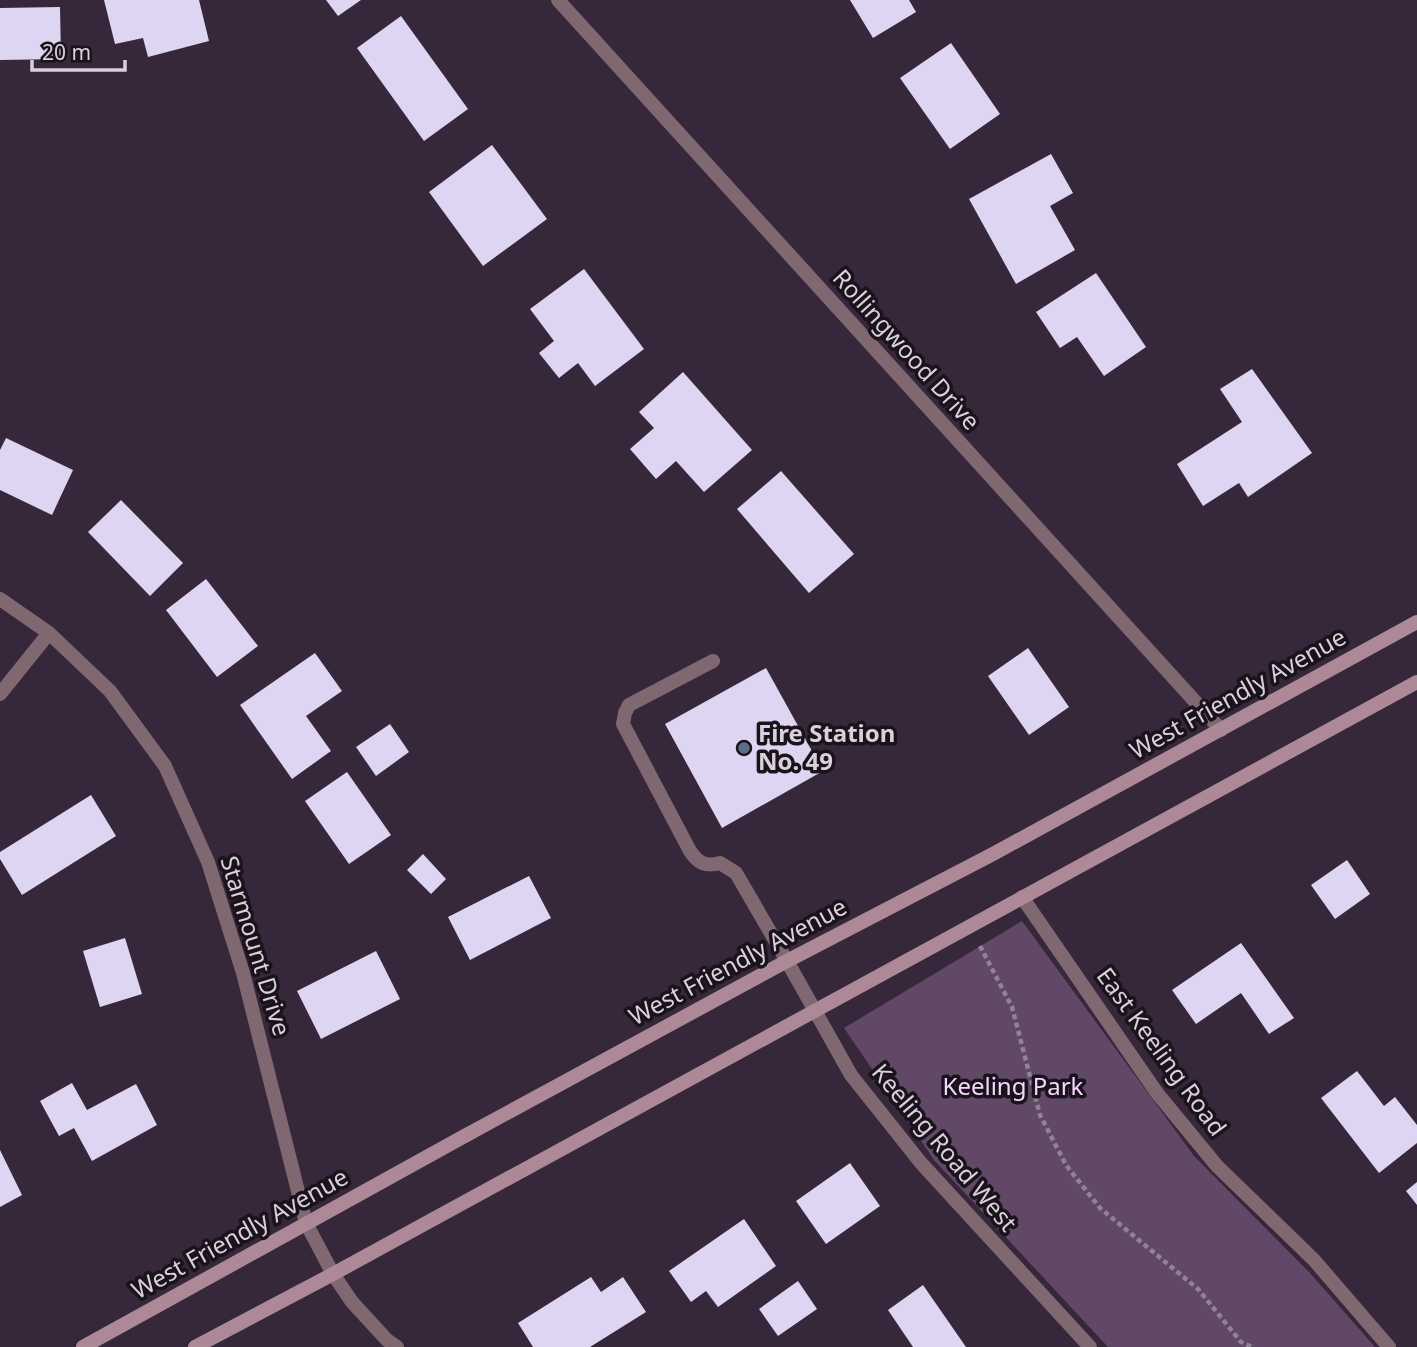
<svg xmlns="http://www.w3.org/2000/svg" width="1417" height="1347" font-family="'Noto Sans',sans-serif">
  <style>
    .green { fill: #614866 }
    .building { fill: #ded5f3 }
    .lines { fill: none; stroke-linecap: round; stroke-linejoin: round }
    .path { stroke: #908393; stroke-width: 4.5; stroke-dasharray: 5 3.5; stroke-linecap: butt }
    .service { stroke: #7f6870; stroke-width: 14 }
    .minor { stroke: #7f6870; stroke-width: 14 }
    .secondary { stroke: #ad8896; stroke-width: 14 }
    .service-dot { fill: #5c6f8a; stroke: #1a131c; stroke-width: 2.5 }
    .labels { text-anchor: middle; stroke-width: 7; stroke-linejoin: round; paint-order: stroke }
    .street-label { font-size: 24px; fill: #dacfdc; stroke: #1a131c }
    .poi-label { font-size: 24px; font-weight: bold; fill: #dacfdc; stroke: #1a131c; text-anchor: start }
    .park-label { font-size: 24px; fill: #f5d6fc; stroke: #1a131c }
  </style>
  <rect width="100%" height="100%" fill="#37273b"/>
  <!-- green -->
  <path class="green" d="M1022,921L1194,1156L1310,1273L1375,1347H1108L934,1160L844,1028Z"/>
  <!-- building -->
  <path class="building" d="M104,0H199L209,41L148,57L143,38L115,44Z
    M326,0H361L338,16Z
    M850,0H909L916,12L873,38Z
    M60,7L61,59L0,60V8Z
    M401,16L468,109L424,141L357,48Z
    M951,43L1000,114L950,149L900,78Z
    M492,145L547,219L483,266L429,192Z
    M1051,154L1073,193L1050,206L1075,250L1016,284L969,199Z
    M584,269L644,349L595,386L578,363L559,378L539,353L554,341L530,309Z
    M1096,273L1146,347L1104,376L1077,337L1060,348L1036,312Z
    M1252,369L1312,453L1248,497L1239,483L1203,506L1177,464L1242,422L1220,389Z
    M683,372L752,450L704,492L676,461L656,479L630,449L654,428L639,412Z
    M6,438L73,470L52,515L0,490V450Z
    M781,471L854,554L809,593L737,509Z
    M121,500L183,563L150,596L88,532Z
    M206,579L258,646L217,677L166,610Z
    M1028,648L1069,707L1029,735L988,676Z
    M315,653L342,691L306,716L331,751L292,779L240,705Z
    M766,668L823,771L722,828L665,724Z
    M390,724L409,752L376,776L356,747Z
    M347,772L391,835L349,864L305,801Z
    M91,795L116,836L22,895L0,859V852Z
    M423,854L446,879L431,894L407,870Z
    M1347,860L1370,894L1335,919L1311,885Z
    M529,876L551,918L470,960L448,917Z
    M125,938L142,994L100,1007L83,951Z
    M1241,943L1294,1018L1269,1034L1241,993L1196,1024L1172,990Z
    M376,951L400,999L321,1039L297,991Z
    M1357,1071L1384,1106L1395,1097L1417,1125V1143L1379,1173L1321,1098Z
    M72,1083L87,1110L136,1084L157,1125L92,1161L74,1128L59,1136L40,1101Z
    M0,1150L22,1195L0,1207Z
    M850,1163L880,1206L826,1244L796,1201Z
    M1417,1182V1205L1406,1191Z
    M744,1219L776,1266L718,1307L706,1291L691,1302L669,1271Z
    M591,1277L601,1292L623,1277L646,1312L590,1347H533L518,1323Z
    M798,1281L817,1309L778,1336L759,1309Z
    M923,1285L966,1347H913L888,1310Z"/>
  <g class="lines">
    <!-- path -->
    <path class="path" d="M980,946L1012,1007L1040,1115L1066,1165L1100,1208L1198,1289L1241,1342L1252,1347"/>
    <!-- service -->
    <path class="service" d="M713,661L629,705L625,713L623,724L690,851C698,863 705,867 720,863L736,873L787,961"/>
    <!-- minor -->
    <path class="minor" d="M558,0L1221,730
      M0,599L49,633L110,691L165,766L208,862L243,973L306,1223L333,1274L352,1302L387,1340L397,1347
      M0,694L49,633
      M1022,897L1157,1093L1217,1166L1314,1260L1389,1347
      M787,961L851,1075L921,1163L1090,1347"/>
    <!-- secondary -->
    <path class="secondary" d="M83,1347L461,1138L787,961L993,854L1417,622
      M195,1347L333,1274L1417,682"/>
  </g>
  <!-- markers -->
  <circle class="service-dot" cx="744" cy="748" r="7"/>
  <g class="labels">
    <!-- street labels -->
    <g class="street-label">
      <text transform="translate(906 350) rotate(48)" y="8">Rollingwood Drive</text>
      <text transform="translate(1238 694) rotate(-29)" y="8">West Friendly Avenue</text>
      <text transform="translate(255 946) rotate(73)" y="8">Starmount Drive</text>
      <text transform="translate(738 962) rotate(-28)" y="8">West Friendly Avenue</text>
      <text transform="translate(1161 1052) rotate(54)" y="8">East Keeling Road</text>
      <text transform="translate(944 1148) rotate(50)" y="8">Keeling Road West</text>
      <text transform="translate(240 1234) rotate(-29)" y="8">West Friendly Avenue</text>
    </g>
    <!-- poi labels -->
    <g class="poi-label">
      <text x="758" y="742">Fire Station<tspan x="758" dy="28">No. 49</tspan></text>
    </g>
    <!-- park labels -->
    <g class="park-label">
      <text x="1013" y="1095">Keeling Park</text>
    </g>
  </g>
  <!-- scale -->
  <path d="M32 60v10h93v-10" fill="none" stroke="#dacfdc" stroke-width="3.5"/>
  <text x="42" y="60" font-size="21" fill="#dacfdc" stroke="#1a131c" stroke-width="5" paint-order="stroke">20 m</text>
</svg>
